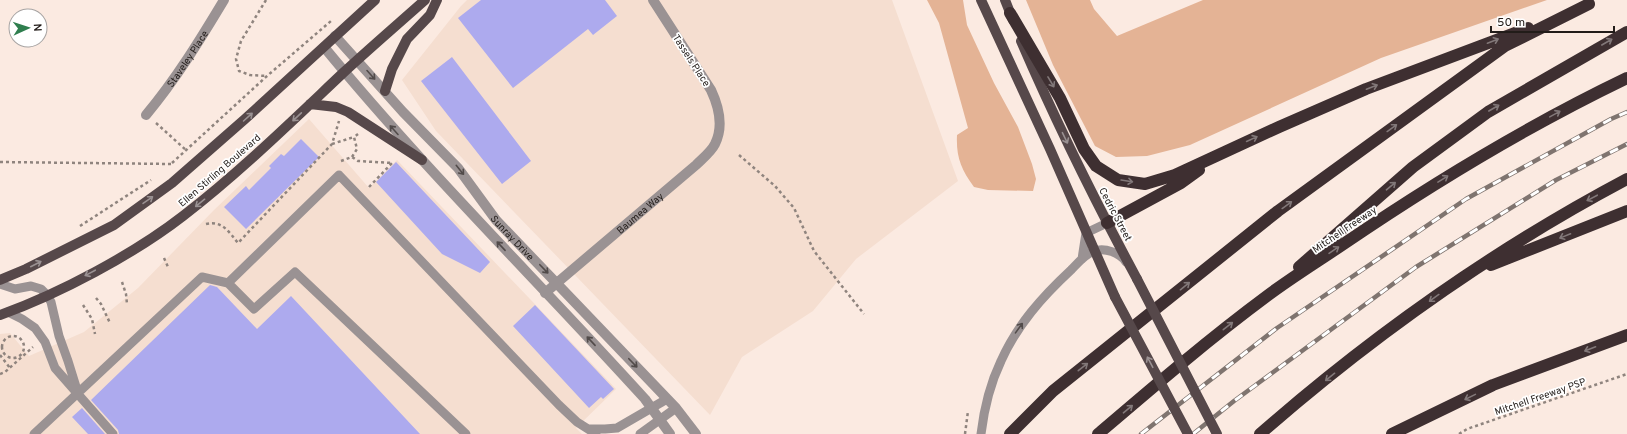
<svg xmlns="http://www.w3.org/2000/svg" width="1627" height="434" font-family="Overpass,sans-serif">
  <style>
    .built { fill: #f5ded0 }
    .green { fill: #e4b395 }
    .building { fill: #adaaee }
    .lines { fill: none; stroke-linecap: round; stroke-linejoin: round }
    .path { stroke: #8f847e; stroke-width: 2.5; stroke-dasharray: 3 3; stroke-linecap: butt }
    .lane { stroke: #9a9293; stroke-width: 9 }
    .street { stroke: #9a9293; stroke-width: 10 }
    .primary { stroke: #56484a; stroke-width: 10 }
    .highway { stroke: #3e2f31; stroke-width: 12 }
    .rail-casing { stroke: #7f746f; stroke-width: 4.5 }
    .rail { stroke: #fff; stroke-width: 3; stroke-dasharray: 9; stroke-linecap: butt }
    .primary-bridge { stroke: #56484a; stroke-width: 10 }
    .oneway { stroke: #827879 }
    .oneway2 { stroke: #524b4a }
    .oneway3 { stroke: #9a9192 }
    .labels { text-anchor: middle; stroke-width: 3.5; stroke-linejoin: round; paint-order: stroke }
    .street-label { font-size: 10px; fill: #221c19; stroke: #fff }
  </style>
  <rect width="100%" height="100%" fill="#fbeae1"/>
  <!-- built -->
  <path class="built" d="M467,0H892L958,181L856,259L813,311L742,357L710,415L436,131L402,80L461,6Z
    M309,119L369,188L397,160L616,389L576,428L582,434H0V334L10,333L29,356L84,332L138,288L214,210Z"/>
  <!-- green -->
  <path class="green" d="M927,0H963L967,25L994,83L1018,127L1032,164L1036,179L1033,191L988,190L974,187C961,169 956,157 957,135L968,128L939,23Z
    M1026,0H1090L1094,9L1117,36L1203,0H1547L1381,58L1190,145L1147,156L1116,157L1095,146L1053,65Z"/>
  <!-- building -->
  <path class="building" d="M481,0H605L617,16L593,35L588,29L513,88L458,18Z
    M452,57L531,161L502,184L421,81Z
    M301,139L319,157L246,229L224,207L246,186L249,190L271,168L269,166L281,154L284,156Z
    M396,162L490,262L480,273L442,254L376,182Z
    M210,285L217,287L257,329L291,296L420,434H119L118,430L91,400Z
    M535,305L614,389L603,399L601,397L589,408L513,326Z
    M82,408L105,434H88L72,417Z"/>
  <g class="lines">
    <!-- path -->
    <path class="path" d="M266,0L241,41L236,59L239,71L250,75L267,76
      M156,123L186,150
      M332,144L354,137
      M739,155L775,186L794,208L814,251L864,314
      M352,157L357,149L354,137L358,134
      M341,161L352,157L358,161L393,163
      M0,162L171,164
      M172,163L267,76L331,21
      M369,187L393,162
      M206,224C222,220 229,232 238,243L332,144L339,121
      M80,226L151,180
      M164,258L168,267
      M122,282L126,294L127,304
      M96,298L101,304L110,323
      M83,305L92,319L95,334
      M2 347a11 11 0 1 1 22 0a11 11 0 1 1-22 0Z
      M0,355L10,368
      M0,374L5,372L33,347
      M965,434L968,411
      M1459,434L1467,429L1627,374"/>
    <!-- lane -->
    <path class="lane" d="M1082,259L1086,233L1107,223
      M0,284L15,289L31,286L41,289L47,295L51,302L59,336L68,361L77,390
      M8,312L22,319L35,328L45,342L55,368L113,434
      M589,429H605L617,428L667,399
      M34,434L202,277L228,283
      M466,434L295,272L254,309L228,283L339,175L559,405L577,422L596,434
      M640,434L676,408
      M981,434C984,409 990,384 1001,361C1017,325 1042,297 1071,270C1077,264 1085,254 1094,251C1105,247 1120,253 1126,262"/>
    <!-- street -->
    <g class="street">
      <path id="s1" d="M335,36L403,112L458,168L496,220L676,408L696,434"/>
      <path d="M324,47C425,170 538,281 645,399L670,434"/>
      <path id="s2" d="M146,115C176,79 200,40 224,0"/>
      <path id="s3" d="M545,293L696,165C702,159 711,152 715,144C724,126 719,107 711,90L653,0"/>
    </g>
    <!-- primary -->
    <path class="primary" d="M981,0L1050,149L1115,297
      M1005,0L1013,20
      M1021,41C1056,122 1095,201 1137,279
      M385,91L392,69L407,39L430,15L437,0
      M310,104L336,107L348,112L422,160
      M0,280L26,269L114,225L172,183L245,119L375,0
      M0,315C59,294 134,254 183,216C240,172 291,122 343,73C370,48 398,24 425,0"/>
    <!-- highway -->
    <path class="highway" d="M1010,13L1060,98L1084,149L1096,166L1118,180L1145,184L1175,175L1279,127L1366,89L1528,28
      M1107,223L1181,183L1199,170
      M1491,265L1627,211
      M1299,267L1413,167L1488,112L1627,32
      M1010,434L1053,391L1278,211L1505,46L1589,4
      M1098,434C1153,387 1209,339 1267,296C1291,278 1317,262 1342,245C1433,183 1527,126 1627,78
      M1260,434C1372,336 1495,249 1627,179
      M1392,434L1493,385L1627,335"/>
    <defs>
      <path id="rail" d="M1141,434L1277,328L1466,199L1611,119L1627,112
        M1193,434L1234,401L1416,267L1556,180L1627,144"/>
    </defs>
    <!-- rail casing -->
    <use href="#rail" class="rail-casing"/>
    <!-- rail -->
    <use href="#rail" class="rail"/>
    <!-- primary-bridge -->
    <path class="primary-bridge" d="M1137,279L1217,434
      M1115,297L1188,434"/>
  </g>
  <!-- one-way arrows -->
  <defs><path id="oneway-shaft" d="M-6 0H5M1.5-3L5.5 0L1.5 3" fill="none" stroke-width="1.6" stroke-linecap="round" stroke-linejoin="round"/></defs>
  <g class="oneway">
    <use href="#oneway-shaft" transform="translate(1493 41) rotate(-21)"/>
    <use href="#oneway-shaft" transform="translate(1607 42) rotate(-30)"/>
    <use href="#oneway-shaft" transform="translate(1051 82) rotate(59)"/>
    <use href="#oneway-shaft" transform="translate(1372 87) rotate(-21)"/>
    <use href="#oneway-shaft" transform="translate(1494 108) rotate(-30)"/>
    <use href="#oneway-shaft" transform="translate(1555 114) rotate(-29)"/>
    <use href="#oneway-shaft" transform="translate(1392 128) rotate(-36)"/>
    <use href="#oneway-shaft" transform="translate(1252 139) rotate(-25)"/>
    <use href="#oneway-shaft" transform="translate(1443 179) rotate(-32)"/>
    <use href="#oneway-shaft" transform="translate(1127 181) rotate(9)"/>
    <use href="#oneway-shaft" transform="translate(1391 186) rotate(-40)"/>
    <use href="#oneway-shaft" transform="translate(1592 198) rotate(152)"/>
    <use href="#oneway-shaft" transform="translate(1287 205) rotate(-36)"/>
    <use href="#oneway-shaft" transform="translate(1565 236) rotate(158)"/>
    <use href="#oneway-shaft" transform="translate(1334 250) rotate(-34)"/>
    <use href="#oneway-shaft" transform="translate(1185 286) rotate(-39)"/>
    <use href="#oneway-shaft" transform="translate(1434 298) rotate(144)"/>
    <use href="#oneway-shaft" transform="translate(1228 326) rotate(-38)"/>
    <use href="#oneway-shaft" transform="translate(1590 349) rotate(159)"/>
    <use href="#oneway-shaft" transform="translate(1083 367) rotate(-38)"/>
    <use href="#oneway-shaft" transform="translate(1330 377) rotate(141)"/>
    <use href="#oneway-shaft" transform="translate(1470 397) rotate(154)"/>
    <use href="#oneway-shaft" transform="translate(1128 409) rotate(-40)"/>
  </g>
  <g class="oneway2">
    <use href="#oneway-shaft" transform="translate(371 75) rotate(48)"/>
    <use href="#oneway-shaft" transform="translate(394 130) rotate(-132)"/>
    <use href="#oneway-shaft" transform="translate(460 170) rotate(51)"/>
    <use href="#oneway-shaft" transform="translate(501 246) rotate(-133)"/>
    <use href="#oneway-shaft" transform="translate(544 269) rotate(46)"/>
    <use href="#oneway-shaft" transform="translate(1019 328) rotate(-54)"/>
    <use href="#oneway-shaft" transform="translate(591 341) rotate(-133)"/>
    <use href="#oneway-shaft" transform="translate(633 363) rotate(46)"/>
  </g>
  <g class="oneway3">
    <use href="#oneway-shaft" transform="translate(248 117) rotate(-42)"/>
    <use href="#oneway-shaft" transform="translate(297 117) rotate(137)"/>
    <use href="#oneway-shaft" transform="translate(1065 138) rotate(64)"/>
    <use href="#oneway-shaft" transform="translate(148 200) rotate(-35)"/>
    <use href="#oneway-shaft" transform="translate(200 203) rotate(141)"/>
    <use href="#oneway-shaft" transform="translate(36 264) rotate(-27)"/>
    <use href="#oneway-shaft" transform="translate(90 273) rotate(152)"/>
    <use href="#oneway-shaft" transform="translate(1150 362) rotate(-118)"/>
  </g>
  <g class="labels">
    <!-- street labels -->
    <g class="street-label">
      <text dy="4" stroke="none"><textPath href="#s2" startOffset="70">Staveley Place</textPath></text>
      <text transform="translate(692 60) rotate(57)" y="4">Tassels Place</text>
      <text transform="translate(219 170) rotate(-41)" y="4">Ellen Stirling Boulevard</text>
      <text dy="4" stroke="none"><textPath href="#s3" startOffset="124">Baumea Way</textPath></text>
      <text transform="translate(1116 214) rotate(62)" y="4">Cedric Street</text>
      <text transform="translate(1344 229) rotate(-34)" y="4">Mitchell Freeway</text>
      <text dy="4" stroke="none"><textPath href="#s1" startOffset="269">Sunray Drive</textPath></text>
      <text transform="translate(1540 396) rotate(-19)" y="4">Mitchell Freeway PSP</text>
    </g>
  </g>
  <!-- north arrow -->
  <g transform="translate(28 28) rotate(87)"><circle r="19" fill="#ffffff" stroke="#a7a4a3"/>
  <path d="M0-3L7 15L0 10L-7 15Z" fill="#2f7e4e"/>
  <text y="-6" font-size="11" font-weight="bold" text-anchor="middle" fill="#221c19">N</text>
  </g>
  <!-- scale -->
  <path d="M1491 26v6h123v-6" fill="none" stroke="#221c19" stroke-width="2"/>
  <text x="1497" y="26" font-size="12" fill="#221c19" stroke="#ffffff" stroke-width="3" paint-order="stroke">50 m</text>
</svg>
